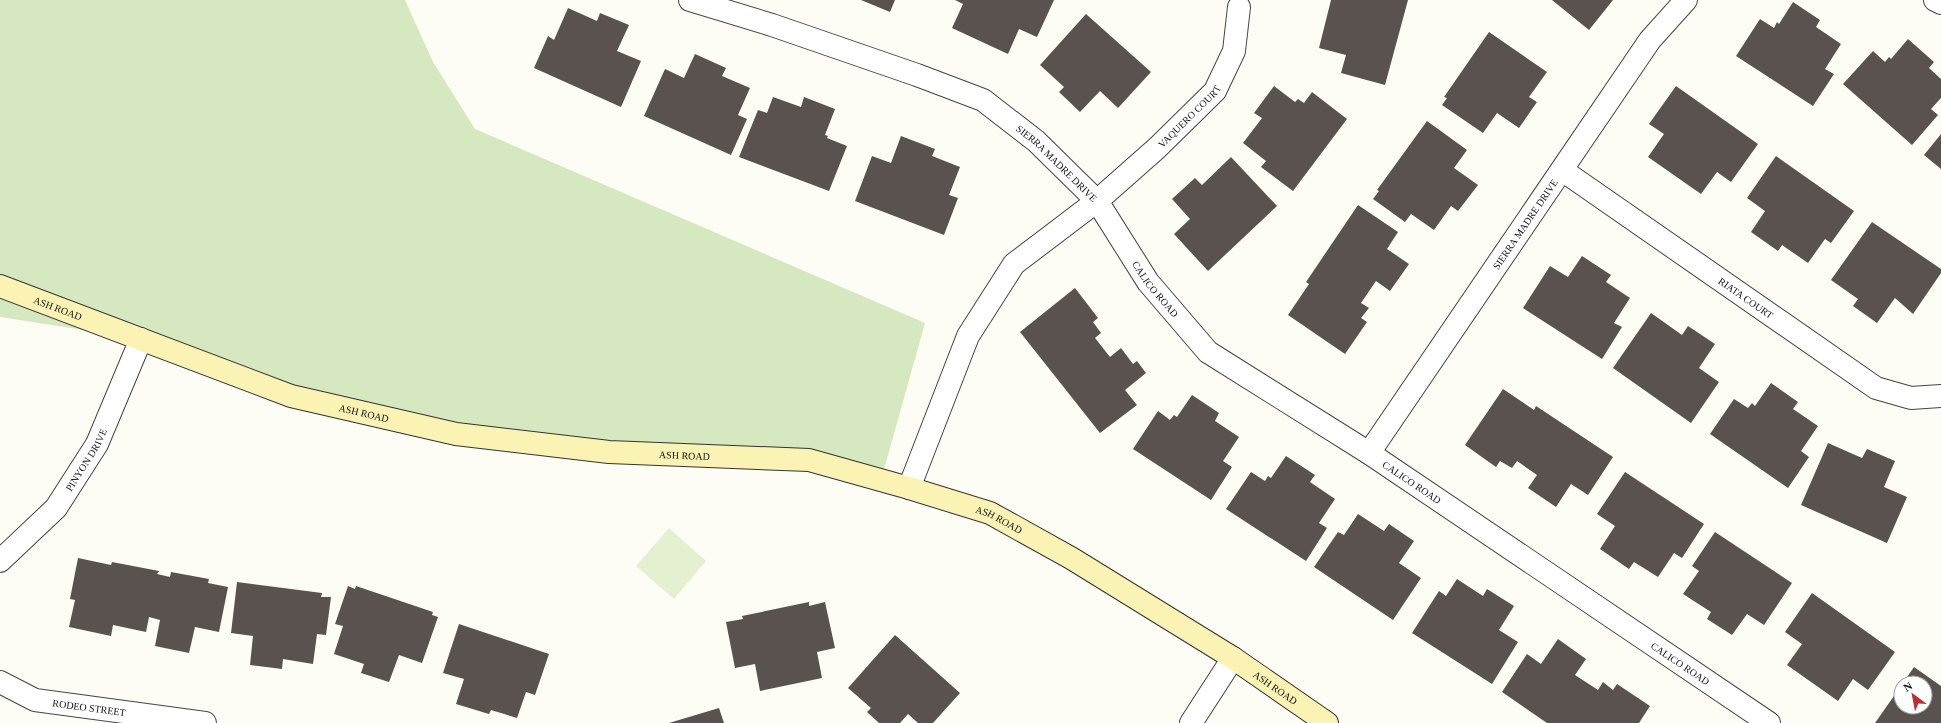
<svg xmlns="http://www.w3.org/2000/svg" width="1941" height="723" font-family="'Times New Roman',serif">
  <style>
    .green { fill: #d5e8bf }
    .pitch { fill: #e5f0d1 }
    .building { fill: #59524e }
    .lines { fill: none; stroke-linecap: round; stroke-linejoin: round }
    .street-casing { stroke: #444; stroke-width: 24 }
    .secondary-casing { stroke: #333; stroke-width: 24 }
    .street { stroke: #fff; stroke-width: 22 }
    .secondary { stroke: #fbf3b4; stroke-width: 22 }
    .labels { text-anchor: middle; stroke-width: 4; stroke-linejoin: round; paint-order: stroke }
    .street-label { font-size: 10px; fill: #111; stroke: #fff }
  </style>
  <rect width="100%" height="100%" fill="#fefdf5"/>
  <!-- green -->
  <path class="green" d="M0,0H405L433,62L475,129L925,323L881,480L809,460L609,452L291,396L141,339L0,317Z"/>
  <!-- pitch -->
  <path class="pitch" d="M669,528L706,561L674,599L636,566Z"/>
  <!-- building -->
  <path class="building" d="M861,0H895L890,12Z
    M955,0H1054L1037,37L1019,29L1008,54L952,28L963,4Z
    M1331,0H1408L1385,85L1341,73L1346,55L1319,48Z
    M1552,0H1613L1589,30Z
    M1793,2L1820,20L1816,27L1841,44L1825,69L1834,74L1813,106L1736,56L1760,19L1774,28L1777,22L1779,24Z
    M568,8L597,21L600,13L629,25L617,51L641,61L621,107L534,68L548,36L554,40Z
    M1086,14L1151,72L1118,108L1100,91L1080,112L1059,92L1064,87L1040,65Z
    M1489,32L1547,72L1529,97L1537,102L1519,128L1497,113L1483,133L1442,105L1447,98L1444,97Z
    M1908,39L1934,62L1929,68L1941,79V98L1931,109L1938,115L1912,145L1843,84L1873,51L1885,62L1889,57L1891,59Z
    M695,54L726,68L722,76L750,88L738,115L747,119L731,155L644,116L665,69L684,78Z
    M1274,86L1295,102L1298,99L1304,103L1312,92L1347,119L1293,191L1261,167L1266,161L1243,143L1262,118L1254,113Z
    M1676,86L1758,144L1731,182L1717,172L1701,194L1648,157L1664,134L1649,124Z
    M773,97L801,107L804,97L835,109L825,135L828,136L827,138L847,146L829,191L739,157L758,110L767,113Z
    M1427,121L1467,150L1454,168L1478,185L1458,211L1451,206L1434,230L1411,214L1405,222L1373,199L1379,191L1377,190Z
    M1941,134V169L1924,155Z
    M901,136L935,149L932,156L960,167L949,195L958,198L944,235L855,201L872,156L891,163Z
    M1776,156L1854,211L1831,243L1825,239L1808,263L1782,245L1778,251L1751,232L1765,211L1747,198Z
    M1231,157L1277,206L1208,271L1174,234L1190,219L1172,199L1195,178L1202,185Z
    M1358,205L1398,232L1387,249L1409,264L1390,291L1376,281L1361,303L1369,308L1361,318L1367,322L1345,354L1288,315L1309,284L1306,282Z
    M1872,222L1941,269V273L1913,314L1895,298L1877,323L1853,306L1858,299L1831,280Z
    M1582,256L1611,275L1606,282L1630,298L1614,323L1622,327L1602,359L1523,308L1550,266L1568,277Z
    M1075,288L1098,318L1093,322L1101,333L1095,338L1110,357L1121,348L1133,364L1137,361L1146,373L1125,390L1137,405L1100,433L1020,332Z
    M1651,313L1682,335L1688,326L1715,344L1699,368L1719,382L1691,423L1613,368Z
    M1771,383L1798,402L1793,409L1818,426L1801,451L1809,457L1788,488L1710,434L1734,399L1748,408L1752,403L1755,406Z
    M1503,389L1534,410L1536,406L1613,457L1588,495L1571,484L1556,507L1528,488L1537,475L1517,461L1512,468L1500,461L1496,467L1465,445Z
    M1192,395L1219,413L1215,421L1239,437L1223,461L1232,467L1211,500L1133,449L1158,411L1170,420L1174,415L1177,417Z
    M1828,443L1862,458L1867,449L1895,461L1884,487L1907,497L1887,543L1801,505Z
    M1286,456L1315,475L1310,482L1335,499L1319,523L1327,528L1306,561L1226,509L1251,472L1265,481L1268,476L1271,478Z
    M1625,472L1704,524L1682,558L1674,553L1658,577L1634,562L1629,569L1600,549L1615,526L1597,514Z
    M1358,514L1384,531L1389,524L1414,541L1399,563L1421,578L1393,620L1314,567L1338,532L1344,535Z
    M1715,532L1792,583L1764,625L1747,614L1732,635L1707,619L1711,612L1683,594L1699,571L1692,566Z
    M78,558L111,565L112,562L159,571L157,574L170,577L171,572L209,579L208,583L228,587L219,632L195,627L189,653L155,646L160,620L149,617L146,632L113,625L111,636L69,627L75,600L70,599Z
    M1457,579L1483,596L1487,589L1514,606L1499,630L1518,642L1492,684L1412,633L1439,591L1446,596Z
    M237,582L322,593L321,597H331L326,635L317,634L313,664L283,659L282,669L250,665L253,636L231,633Z
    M348,586L355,589L356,586L433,612L432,615L438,617L422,663L399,655L389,682L361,673L364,664L334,654L343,626L335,624Z
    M1812,593L1895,652L1868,690L1853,679L1838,701L1787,665L1802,644L1785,632Z
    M809,602V606L825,602L835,648L817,652L822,678L760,691L755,664L735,668L726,622L743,619L742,616Z
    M459,624L549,654L535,695L526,692L517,718L491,710L489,714L456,704L464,679L443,673Z
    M895,635L960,693L933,723H918L908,714L900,723H879L867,712L871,708L848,688Z
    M1558,639L1586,659L1575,675L1598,690L1603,682L1613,690L1617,684L1650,706L1639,723H1547L1502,692L1527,654L1541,664Z
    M1914,667L1941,686V723H1875L1901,686V707H1925V683H1903Z
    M719,708L724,723H669Z"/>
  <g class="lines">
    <defs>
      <g id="street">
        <path id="s1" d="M690,0L772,25L917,75L983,100L1036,141L1097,201L1148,282L1208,352L1369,453L1769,723"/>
        <path d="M1935,0L1941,3"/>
        <path id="s2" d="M1562,170L1876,388L1911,398L1941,396"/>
        <path id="s3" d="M1369,453L1650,40L1686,0"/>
        <path id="s4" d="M909,488L968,336L1014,264L1097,201L1157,148L1215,91L1234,51L1239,7"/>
        <path id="s5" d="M0,561L56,508L97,444L141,339"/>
        <path id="s6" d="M0,682L35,700L205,723"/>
        <path d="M1191,723L1233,658"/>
      </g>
      <g id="secondary">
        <path id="s7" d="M0,286L291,396L456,434L609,452L809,460L909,488L990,513L1071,558L1233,658L1327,723"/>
      </g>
    </defs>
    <!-- street casing -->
    <use href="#street" class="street-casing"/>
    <!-- secondary casing -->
    <use href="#secondary" class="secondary-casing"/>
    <!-- street -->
    <use href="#street" class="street"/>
    <!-- secondary -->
    <use href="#secondary" class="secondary"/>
  </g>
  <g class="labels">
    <!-- street labels -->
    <g class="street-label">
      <text dy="4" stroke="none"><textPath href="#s4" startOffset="478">VAQUERO COURT</textPath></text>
      <text dy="4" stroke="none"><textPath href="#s1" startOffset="407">SIERRA MADRE DRIVE</textPath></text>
      <text dy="4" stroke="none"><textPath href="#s3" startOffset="277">SIERRA MADRE DRIVE</textPath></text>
      <text dy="4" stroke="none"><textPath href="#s1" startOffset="568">CALICO ROAD</textPath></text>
      <text dy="4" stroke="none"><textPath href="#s2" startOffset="224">RIATA COURT</textPath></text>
      <text dy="4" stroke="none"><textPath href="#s7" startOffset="62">ASH ROAD</textPath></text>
      <text dy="4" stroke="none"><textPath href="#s7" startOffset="386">ASH ROAD</textPath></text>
      <text dy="4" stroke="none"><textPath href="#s7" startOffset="710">ASH ROAD</textPath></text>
      <text dy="4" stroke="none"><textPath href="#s5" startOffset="134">PINYON DRIVE</textPath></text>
      <text dy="4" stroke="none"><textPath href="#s1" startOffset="892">CALICO ROAD</textPath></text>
      <text dy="4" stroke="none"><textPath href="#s7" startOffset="1034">ASH ROAD</textPath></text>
      <text dy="4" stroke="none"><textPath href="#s1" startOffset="1216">CALICO ROAD</textPath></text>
      <text dy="4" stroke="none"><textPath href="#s7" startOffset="1358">ASH ROAD</textPath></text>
      <text dy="4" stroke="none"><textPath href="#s6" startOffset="94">RODEO STREET</textPath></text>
    </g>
  </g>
  <!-- north arrow -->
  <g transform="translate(1913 695) rotate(328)"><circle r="19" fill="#ffffff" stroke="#a0a0a0"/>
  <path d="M0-3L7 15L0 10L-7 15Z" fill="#bb2e35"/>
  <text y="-6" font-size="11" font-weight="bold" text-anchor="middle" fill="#111111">N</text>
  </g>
</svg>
